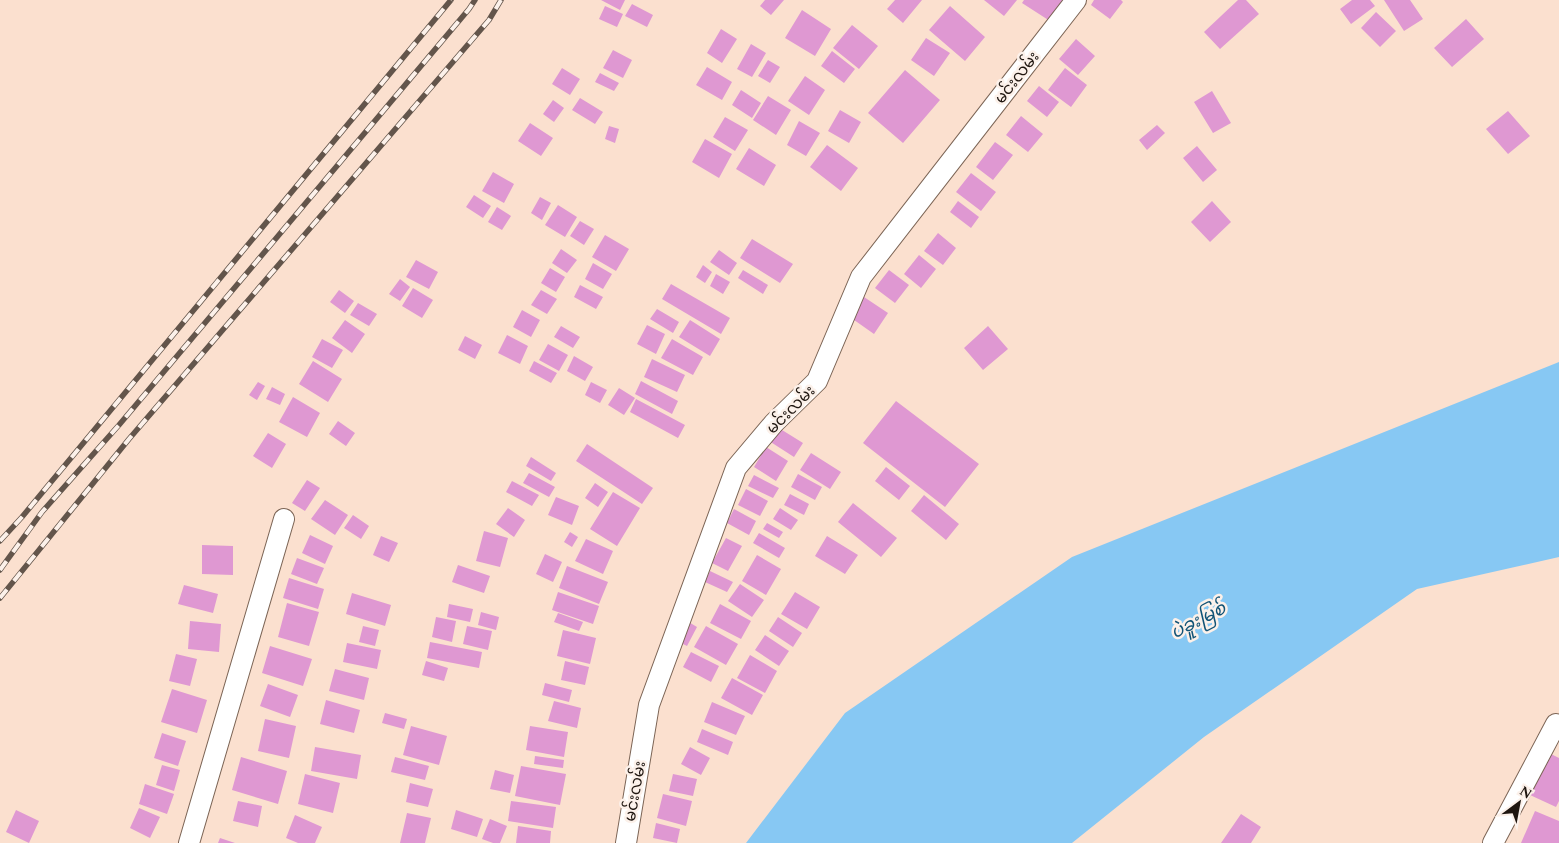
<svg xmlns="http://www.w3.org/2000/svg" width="1559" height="843" font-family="Spectral,'Noto Sans Myanmar',serif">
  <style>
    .water { fill: #87c8f3 }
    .building { fill: #df98d2 }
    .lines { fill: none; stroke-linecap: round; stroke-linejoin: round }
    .minor-casing { stroke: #7b6455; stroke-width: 22 }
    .minor { stroke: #fff; stroke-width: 20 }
    .rail-casing { stroke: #63554b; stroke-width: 5.5 }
    .rail { stroke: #fcf1ea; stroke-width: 4; stroke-dasharray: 11; stroke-linecap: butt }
    .labels { text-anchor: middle; stroke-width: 5; stroke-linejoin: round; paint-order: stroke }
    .street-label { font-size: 16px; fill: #1f1610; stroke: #fcf1ea }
    .water-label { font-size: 18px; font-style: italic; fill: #115376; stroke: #fcf1ea }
  </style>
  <rect width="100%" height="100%" fill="#fbe0cf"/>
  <!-- water -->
  <path class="water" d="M1559,362V557L1417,589L1204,737L1072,843H746L845,713L1072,557Z"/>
  <!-- building -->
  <path class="building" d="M601,0H625L620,10Z
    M765,0H784L771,15L760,6Z
    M895,0H922L903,23L887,9Z
    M984,0H1017L1004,16Z
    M1024,0H1068L1053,23L1022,3Z
    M1094,0H1121L1123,2L1110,19L1091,5Z
    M1238,0H1246L1259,14L1220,49L1204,32Z
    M1352,0H1370L1375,6L1351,24L1340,9Z
    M1384,0H1410L1423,19L1404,31Z
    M632,4L653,15L647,27L625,16Z
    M605,6L623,14L617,27L599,19Z
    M950,6L985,37L965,61L929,30Z
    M802,10L831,29L815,56L785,38Z
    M1376,12L1396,31L1380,47L1361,28Z
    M1466,19L1484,39L1452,67L1434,48Z
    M852,25L878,46L859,69L833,48Z
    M721,29L737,39L722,63L707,53Z
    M926,38L950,53L934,76L911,60Z
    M1076,39L1095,56L1078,75L1059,59Z
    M751,44L766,53L752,77L737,69Z
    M613,50L632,60L623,78L603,68Z
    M832,51L855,69L844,83L821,66Z
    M768,60L780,67L770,83L758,76Z
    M707,67L732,82L722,100L696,85Z
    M562,68L580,79L570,95L552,84Z
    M1065,68L1087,85L1071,107L1048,90Z
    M905,70L940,100L903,143L868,113Z
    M600,73L619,83L614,91L595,82Z
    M805,76L825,90L809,115L788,101Z
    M1039,86L1059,102L1047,117L1027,101Z
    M741,90L761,103L752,118L732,105Z
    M1212,91L1231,123L1213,133L1194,102Z
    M768,96L791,110L776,135L753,120Z
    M580,98L603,112L595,124L572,110Z
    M553,100L564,108L554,122L543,114Z
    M840,110L861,122L849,143L828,131Z
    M1508,111L1530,136L1508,154L1486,129Z
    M1021,116L1043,134L1028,152L1006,135Z
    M725,117L748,130L735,151L713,137Z
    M799,121L820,133L806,156L787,145Z
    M530,123L553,138L541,156L518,141Z
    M1157,125L1165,133L1147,150L1139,140Z
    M609,126L619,129L615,143L605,139Z
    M705,139L732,154L719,178L692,162Z
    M995,142L1013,155L993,180L976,167Z
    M827,145L858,168L841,191L810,167Z
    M1197,146L1217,170L1203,182L1183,158Z
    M749,148L776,165L764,186L736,169Z
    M493,172L514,184L504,203L482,191Z
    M971,173L996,192L981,211L956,192Z
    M474,195L491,206L483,218L466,207Z
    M540,197L551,203L542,220L531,213Z
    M958,201L979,217L971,228L950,212Z
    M1212,201L1231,222L1210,242L1191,222Z
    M558,205L577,217L565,237L545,225Z
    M497,207L511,216L502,230L488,222Z
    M580,221L594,229L584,245L570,236Z
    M938,233L956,248L943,265L924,251Z
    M605,235L629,249L616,271L592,257Z
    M752,239L793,264L780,283L740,258Z
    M561,249L577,260L567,273L552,263Z
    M719,250L737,263L729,275L710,262Z
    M919,255L936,269L921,288L904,274Z
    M416,260L438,272L429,289L406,277Z
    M593,263L612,274L603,289L585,279Z
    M703,265L712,272L705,283L696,277Z
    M550,268L565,277L556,292L541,283Z
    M743,270L768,285L763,294L738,278Z
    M889,270L909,285L895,303L875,288Z
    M716,274L730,282L723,294L710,286Z
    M400,279L410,287L400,301L389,294Z
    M671,284L730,318L721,334L662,299Z
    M580,285L603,297L596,309L574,297Z
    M413,288L433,300L422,318L402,306Z
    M339,290L354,301L345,313L330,302Z
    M541,290L557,299L547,314L531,305Z
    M861,295L888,313L874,334L847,315Z
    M358,303L377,314L369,326L350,315Z
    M657,309L679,322L673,333L650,319Z
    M522,310L540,320L531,337L513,327Z
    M345,320L365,334L352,353L332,338Z
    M690,320L720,339L710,356L679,337Z
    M647,325L665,334L656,354L637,344Z
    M561,326L580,337L573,348L554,337Z
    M988,326L1008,349L983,370L964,348Z
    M507,335L528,346L520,364L498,353Z
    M465,336L482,345L475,359L458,350Z
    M322,339L343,350L332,368L312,357Z
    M672,339L703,357L693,375L661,358Z
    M548,344L568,355L559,371L539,360Z
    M574,356L593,367L585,381L567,371Z
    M652,359L685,375L677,392L644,377Z
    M313,361L342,379L328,402L299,384Z
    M534,361L557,373L551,383L529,371Z
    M641,381L678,401L672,414L635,394Z
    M258,382L265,386L257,400L249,395Z
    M591,382L607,390L600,403L585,395Z
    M272,387L285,394L280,405L266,399Z
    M619,388L635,398L624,415L608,405Z
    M293,397L320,413L307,437L279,422Z
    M636,399L685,425L678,438L630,412Z
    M896,401L979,464L945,507L863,443Z
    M338,421L355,433L346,446L329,434Z
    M774,425L803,443L794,457L766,439Z
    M268,433L286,444L272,468L253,456Z
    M587,444L653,488L642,504L576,461Z
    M766,447L788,461L776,481L754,467Z
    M811,453L841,472L830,489L800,470Z
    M531,457L556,473L551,481L526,466Z
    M886,467L910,486L899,500L875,481Z
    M529,473L555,487L549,497L523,483Z
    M798,474L822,487L815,500L791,487Z
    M754,475L779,488L773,498L748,486Z
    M307,480L320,488L305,511L292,503Z
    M512,481L539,495L532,506L506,492Z
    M595,483L608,492L598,507L585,498Z
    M746,489L768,501L760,516L738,505Z
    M613,492L640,508L617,546L590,529Z
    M790,494L809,504L804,515L784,505Z
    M924,495L959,524L946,540L911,511Z
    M556,497L579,506L572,525L548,515Z
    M325,500L348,515L335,535L311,519Z
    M853,503L897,538L881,557L838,522Z
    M508,508L525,520L514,537L496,524Z
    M780,508L798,520L791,530L773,519Z
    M734,509L756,521L749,535L727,523Z
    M353,515L369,526L361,539L344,528Z
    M767,523L783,532L779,538L763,529Z
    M484,531L508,538L500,567L476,561Z
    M570,532L578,537L572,547L564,542Z
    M759,533L785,548L779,558L753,543Z
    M310,535L333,546L325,564L302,553Z
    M381,536L398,543L389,562L373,555Z
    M827,536L858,555L845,574L815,556Z
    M726,538L742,546L728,571L712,563Z
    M586,539L613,551L603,574L575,561Z
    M202,545L233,546V575L202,574Z
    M545,554L562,562L553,582L536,574Z
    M757,555L781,569L766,595L742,581Z
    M297,558L324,568L317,584L291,574Z
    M458,565L490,576L484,593L452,582Z
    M567,566L608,582L599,604L559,588Z
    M710,571L733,582L727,592L705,582Z
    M289,578L324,589L318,609L283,598Z
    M740,584L764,600L752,617L728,601Z
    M184,585L218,594L213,613L178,604Z
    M558,592L599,606L593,624L552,610Z
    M795,592L820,607L807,629L781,614Z
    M352,593L391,605L385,626L346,614Z
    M287,603L319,612L309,646L278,637Z
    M449,604L473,609L470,622L447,617Z
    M720,604L751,621L741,639L710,623Z
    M481,612L499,617L496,630L478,625Z
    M558,613L583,622L579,631L554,622Z
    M436,617L456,621L452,642L432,637Z
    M778,617L802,633L793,647L769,631Z
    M190,621L221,624L219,652L188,649Z
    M687,621L697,627L687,646L677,641Z
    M363,626L379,630L375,646L359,642Z
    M467,626L492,631L488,650L463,644Z
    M706,626L738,644L726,665L694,647Z
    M563,630L596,638L590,664L557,656Z
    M765,635L789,651L779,666L755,650Z
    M430,642L482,652L479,668L427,658Z
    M347,643L381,650L377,669L343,662Z
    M270,646L312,659L303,686L262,673Z
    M691,652L719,666L711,682L683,667Z
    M176,654L197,659L190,686L169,681Z
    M750,655L777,671L765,693L737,678Z
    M426,661L448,668L444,681L422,675Z
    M565,661L589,667L585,685L561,680Z
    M335,669L369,678L364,700L329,691Z
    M732,678L763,695L752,715L721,698Z
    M545,683L572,690L569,702L542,695Z
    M268,684L298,695L290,717L260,706Z
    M172,689L207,700L197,733L161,722Z
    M326,700L360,710L354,733L320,724Z
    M554,701L581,708L577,728L548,721Z
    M712,702L745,716L736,735L704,722Z
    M385,713L407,719L404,729L382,723Z
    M265,719L296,726L289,758L258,751Z
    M411,726L447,736L439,765L403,755Z
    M530,726L568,732L564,757L526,750Z
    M702,729L733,742L728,755L697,742Z
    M162,733L186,741L178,766L154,758Z
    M315,747L361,755L357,779L311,771Z
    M690,747L710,758L701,775L681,764Z
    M1549,753L1559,758V801L1556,807L1530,795Z
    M535,756L564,760L563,768L534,764Z
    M241,757L287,771L278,804L232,790Z
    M395,757L429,766L425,780L391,772Z
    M162,765L180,770L174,791L156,785Z
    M521,766L566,774L560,805L515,796Z
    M495,770L514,775L510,793L490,789Z
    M305,774L340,783L333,813L298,804Z
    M673,774L697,779L693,796L669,791Z
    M410,783L433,789L428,807L406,802Z
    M145,784L174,794L167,814L139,804Z
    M663,794L692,801L686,826L657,818Z
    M238,801L262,806L258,827L233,821Z
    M511,801L556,807L553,828L508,821Z
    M139,808L160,817L150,838L130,828Z
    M16,810L39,821L29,843L6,832Z
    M456,810L483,819L477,837L451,829Z
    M1535,811L1559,821V843H1521Z
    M407,813L431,818L425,843H400Z
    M1241,814L1261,827L1251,843H1221Z
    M295,815L322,827L315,843H298L286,838Z
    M490,819L507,826L500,843H493L482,839Z
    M656,823L680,829L677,843L653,838Z
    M518,826L551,831L550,843H516Z
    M220,838L235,843H218Z"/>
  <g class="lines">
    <defs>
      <path id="minor" d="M189,843L284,519
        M626,843L649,705L736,468L774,423L817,381L861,277L1076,0
        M1493,843L1556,724L1559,725"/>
    </defs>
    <!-- minor casing -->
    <use href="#minor" class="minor-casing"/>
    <!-- minor -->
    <use href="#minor" class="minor"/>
    <defs>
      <path id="rail" d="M0,541L22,517L451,0
        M0,570L42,512L119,425L469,9L475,0
        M0,598L129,439L489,20L501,0"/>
    </defs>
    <!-- rail casing -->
    <use href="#rail" class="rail-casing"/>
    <!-- rail -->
    <use href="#rail" class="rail"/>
  </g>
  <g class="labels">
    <!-- street labels -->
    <g class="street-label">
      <text transform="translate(1016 77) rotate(-52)" y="6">မင်းလမ်း</text>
      <text transform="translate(790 409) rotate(-45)" y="6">မင်းလမ်း</text>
      <text transform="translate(634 791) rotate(-80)" y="6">မင်းလမ်း</text>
    </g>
    <!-- water labels -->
    <g class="water-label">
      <text transform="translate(1198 620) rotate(-27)" y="6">ပဲခူးမြစ်</text>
    </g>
  </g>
  <!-- north arrow -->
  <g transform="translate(1519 803) rotate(32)" stroke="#fcf1ea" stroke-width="4" paint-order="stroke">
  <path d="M0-4L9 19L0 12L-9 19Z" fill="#1f1610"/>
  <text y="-8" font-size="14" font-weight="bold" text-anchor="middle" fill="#1f1610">N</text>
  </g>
</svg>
